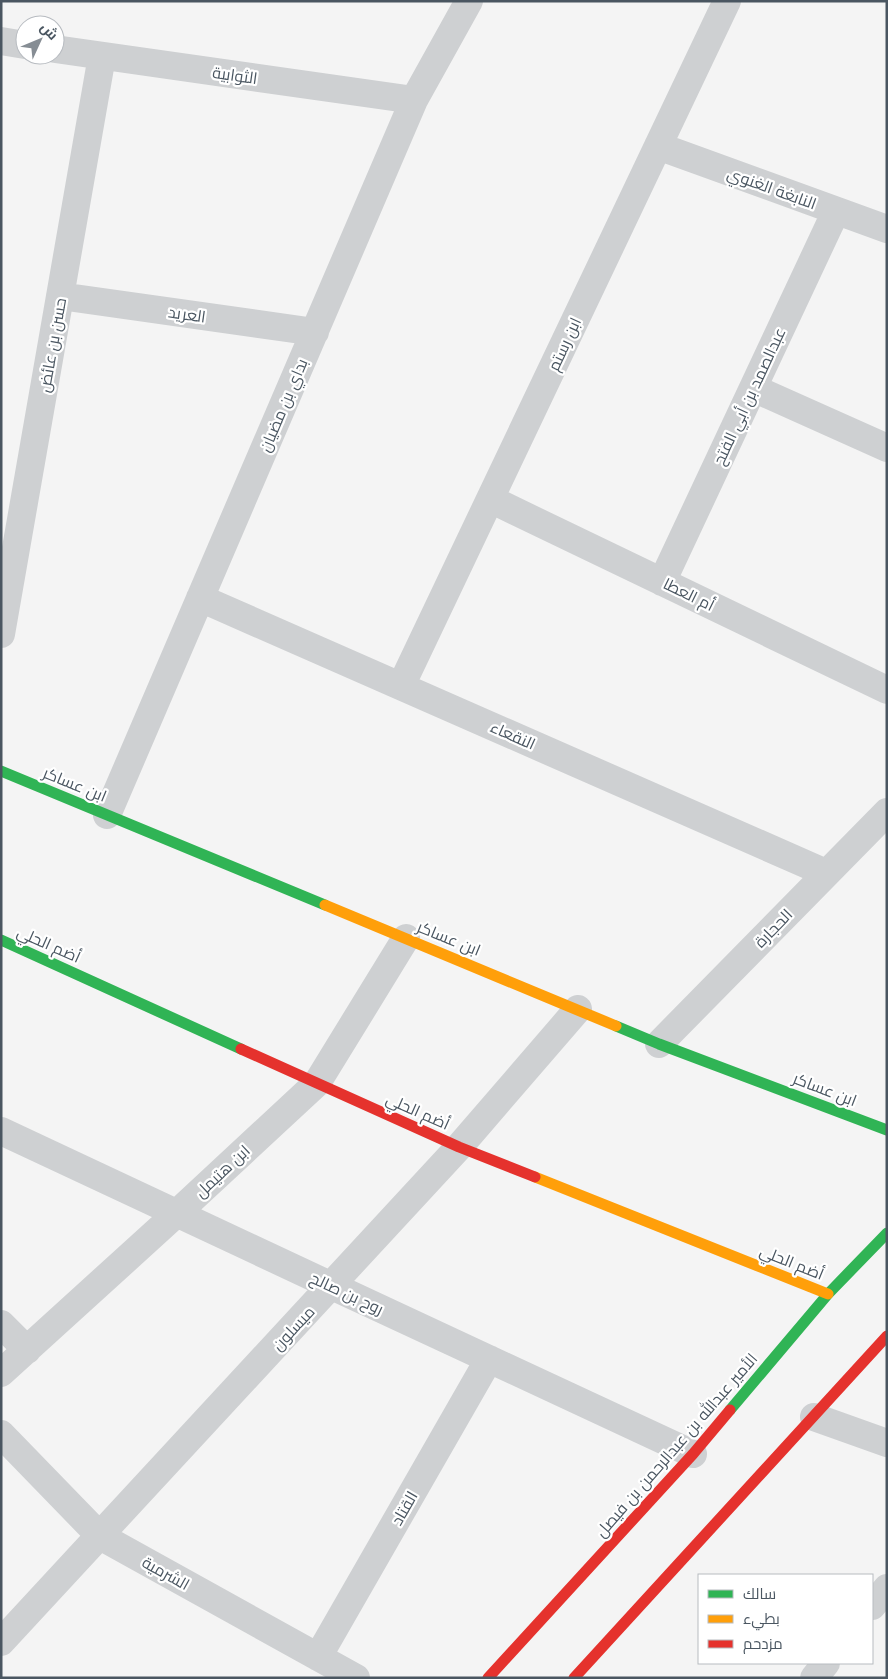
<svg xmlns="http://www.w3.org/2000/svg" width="888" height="1679" font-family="Quicksand,Cairo,sans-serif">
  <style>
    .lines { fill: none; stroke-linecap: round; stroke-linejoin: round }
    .street { stroke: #ced0d2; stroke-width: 28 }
    .fast { stroke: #30b455; stroke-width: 11 }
    .slow { stroke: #ff9f0a; stroke-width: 11 }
    .jam { stroke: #e5322d; stroke-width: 11 }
    .labels { text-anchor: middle; stroke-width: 4.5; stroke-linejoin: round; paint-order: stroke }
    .street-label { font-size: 16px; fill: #4a5661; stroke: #fff }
  </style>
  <rect width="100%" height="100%" fill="#f4f4f4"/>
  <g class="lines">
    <!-- street -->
    <path class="street" d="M1,41L25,45
      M55,49L414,100
      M658,146L887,229
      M60,296L315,332
      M753,388L887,448
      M490,499L887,690
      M662,582L836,211
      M200,598L826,873
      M1,634L102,56
      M401,686L727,1
      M107,815L414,100L469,1
      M659,1044L887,812
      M1,1131L332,1286L693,1454
      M1,1324L27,1350
      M1,1373L177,1213L317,1083L406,938
      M814,1417L887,1443
      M1,1434L100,1536L356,1678
      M872,1606L887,1588
      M1,1642L459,1147L578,1009
      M318,1657L489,1359
      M814,1678L826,1663"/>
    <!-- fast -->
    <path class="fast" d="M1,771L325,905
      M1,940L241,1049
      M616,1026L659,1044L887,1130
      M730,1410L828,1294L887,1233"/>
    <!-- slow -->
    <path class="slow" d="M325,905L616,1026
      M535,1177L828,1294"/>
    <!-- jam -->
    <path class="jam" d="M241,1049L459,1147L535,1177
      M488,1678L693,1454L730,1410
      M574,1678L887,1336"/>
  </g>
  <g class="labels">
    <!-- street labels -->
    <g class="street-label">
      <text transform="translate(235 75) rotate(8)" y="6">الثوابية</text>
      <text transform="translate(772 188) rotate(20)" y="6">النابغة الغنوي</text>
      <text transform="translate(187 314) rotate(8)" y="6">العريد</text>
      <text transform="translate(564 344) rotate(-65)" y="6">ابن رستم</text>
      <text transform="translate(52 345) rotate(-80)" y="6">حسن بن عائض</text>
      <text transform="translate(749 396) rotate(-65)" y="6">عبدالصمد بن أبي الفتح</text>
      <text transform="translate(283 405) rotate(-67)" y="6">بداي بن مضيان</text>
      <text transform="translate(689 594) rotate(26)" y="6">أم العطا</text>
      <text transform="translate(513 735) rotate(24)" y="6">النقعاء</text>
      <text transform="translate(75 784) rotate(22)" y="6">ابن عساكر</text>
      <text transform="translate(773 928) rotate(-46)" y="6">الحجارة</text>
      <text transform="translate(449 938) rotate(22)" y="6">ابن عساكر</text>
      <text transform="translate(49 944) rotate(24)" y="6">أضم الحلي</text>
      <text transform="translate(825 1089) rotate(21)" y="6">ابن عساكر</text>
      <text transform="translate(418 1111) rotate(24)" y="6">أضم الحلي</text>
      <text transform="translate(222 1171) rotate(-43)" y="6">ابن هتيمل</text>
      <text transform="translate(792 1262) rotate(22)" y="6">أضم الحلي</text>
      <text transform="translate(347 1293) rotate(25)" y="6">روح بن صالح</text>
      <text transform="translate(293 1328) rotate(-47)" y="6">ميسلون</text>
      <text transform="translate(676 1445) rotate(-49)" y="6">الأمير عبدالله بن عبدالرحمن بن فيصل</text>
      <text transform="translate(404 1508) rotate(-60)" y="6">القتاد</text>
      <text transform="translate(166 1573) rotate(29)" y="6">الشرمية</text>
    </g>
  </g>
  <!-- border -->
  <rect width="888" height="1679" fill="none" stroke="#4a5661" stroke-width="5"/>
  <!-- legend -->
  <rect x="698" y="1574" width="175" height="90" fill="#ffffff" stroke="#b7bbc0"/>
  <rect x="708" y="1590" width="25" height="8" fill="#30b455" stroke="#b7bbc0"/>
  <text x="743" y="1599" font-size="15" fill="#4a5661">سالك</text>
  <rect x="708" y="1615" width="25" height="8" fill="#ff9f0a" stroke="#b7bbc0"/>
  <text x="743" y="1624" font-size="15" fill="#4a5661">بطيء</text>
  <rect x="708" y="1640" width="25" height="8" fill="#e5322d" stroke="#b7bbc0"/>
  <text x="743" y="1649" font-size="15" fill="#4a5661">مزدحم</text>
  <!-- north arrow -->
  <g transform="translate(40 40) rotate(46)"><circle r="24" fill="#ffffff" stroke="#b7bbc0"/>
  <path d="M0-4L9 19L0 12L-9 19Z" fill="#868d94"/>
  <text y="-8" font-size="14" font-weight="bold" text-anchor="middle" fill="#4a5661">ش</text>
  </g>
</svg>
